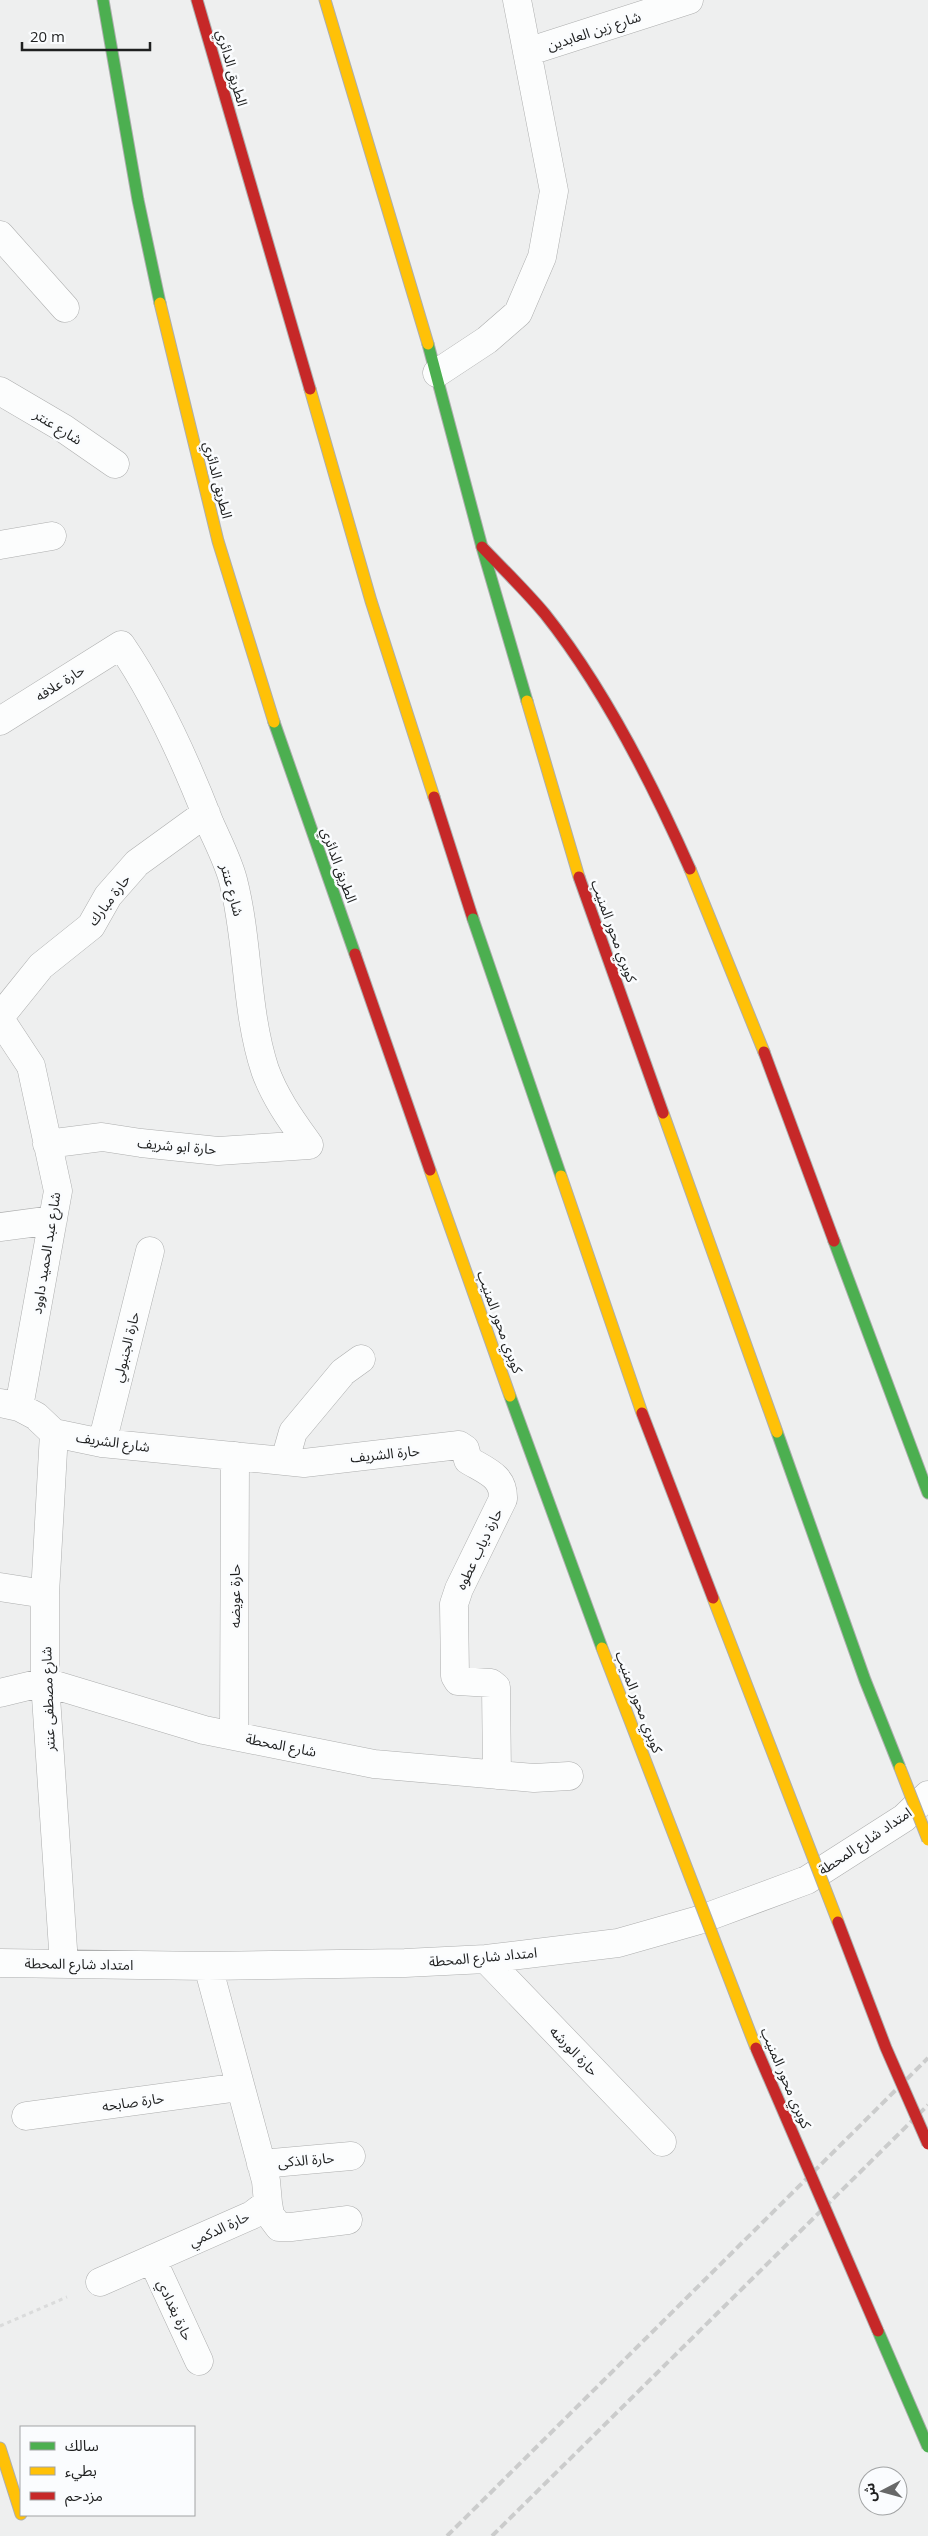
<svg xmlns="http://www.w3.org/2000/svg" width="928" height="2536" font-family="'Open Sans','Noto Sans Arabic',sans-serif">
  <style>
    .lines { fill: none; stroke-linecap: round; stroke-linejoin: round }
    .street-casing { stroke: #adaeae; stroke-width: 29 }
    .fast-casing { stroke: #adaeae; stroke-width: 13 }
    .slow-casing { stroke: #adaeae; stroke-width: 13 }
    .jam-casing { stroke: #adaeae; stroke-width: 13 }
    .path { stroke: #dadbdb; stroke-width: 3; stroke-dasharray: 4 4; stroke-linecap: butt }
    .street { stroke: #fcfdfd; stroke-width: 28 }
    .fast { stroke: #4caf50; stroke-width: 11 }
    .slow { stroke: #ffc107; stroke-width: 11 }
    .jam { stroke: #c62828; stroke-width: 11 }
    .rail { stroke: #cbcccc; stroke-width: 4; stroke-dasharray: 8 4; stroke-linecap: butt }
    .fast-bridge-casing { stroke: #adaeae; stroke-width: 13; stroke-linecap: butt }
    .slow-bridge-casing { stroke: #adaeae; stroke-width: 13; stroke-linecap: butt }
    .jam-bridge-casing { stroke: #adaeae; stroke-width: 13; stroke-linecap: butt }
    .fast-bridge { stroke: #4caf50; stroke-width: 11 }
    .slow-bridge { stroke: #ffc107; stroke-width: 11 }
    .jam-bridge { stroke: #c62828; stroke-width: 11 }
    .labels { text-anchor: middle; stroke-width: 5; stroke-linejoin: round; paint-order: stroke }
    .street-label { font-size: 14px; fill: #1f2020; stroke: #fafcfe }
  </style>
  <rect width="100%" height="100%" fill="#eeefef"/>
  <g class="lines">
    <defs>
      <path id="street" d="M527,52L689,0
        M0,235L65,308
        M437,373L487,340L518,313L542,257L554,191L517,0
        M0,391L63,428L115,464
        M0,545L52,536
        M0,721L121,645C158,699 186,762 210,824C218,842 228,861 233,880C249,942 245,1009 265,1070C275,1098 292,1121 309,1145
        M0,1017L41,966L91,926L108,896L137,863L206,813
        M0,1019L31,1066L58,1191L19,1407
        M47,1144L102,1137L141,1143L218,1151L309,1145
        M0,1227L53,1220
        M0,1403L19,1407L36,1416L54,1433L102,1443L304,1463L459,1445L465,1449L468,1460C486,1471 504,1476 503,1499L459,1589L454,1604L455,1676L458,1681L491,1683L496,1687L497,1775
        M54,1433L45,1594V1682L64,1964
        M102,1443L150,1251
        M285,1460L293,1432L343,1372L361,1359
        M0,1587L45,1594
        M0,1693L45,1682L204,1730L374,1764L534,1778L569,1776
        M234,1735L235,1456
        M486,1959L662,2142
        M0,1963L208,1966L405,1963L486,1959L618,1943L699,1920L807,1880L904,1818L928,1795
        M26,2116L240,2087
        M261,2164L351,2156
        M268,2203L270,2215L279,2227H291L348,2220
        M152,2259L199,2361
        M100,2282L252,2215L268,2203L266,2181L208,1966"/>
      <path id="fast" d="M103,0L138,200L160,303
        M428,344L482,547L527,701
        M274,722L355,954
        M834,1241L928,1493"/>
      <path id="slow" d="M325,0L428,344
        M160,303L218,541L274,722
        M310,389L371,601L434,797
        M527,701L579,877
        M690,869L764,1052
        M0,2448L21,2514"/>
      <path id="jam" d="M197,0L310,389
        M482,547C503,569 525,590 545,614C604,688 652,783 690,869
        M434,797L473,919
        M764,1052L834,1241"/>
    </defs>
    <!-- street casing -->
    <use href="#street" class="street-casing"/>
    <!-- fast casing -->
    <use href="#fast" class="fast-casing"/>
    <!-- slow casing -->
    <use href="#slow" class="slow-casing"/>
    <!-- jam casing -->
    <use href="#jam" class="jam-casing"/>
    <!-- path -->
    <path class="path" d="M0,2326L67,2297"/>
    <!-- street -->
    <use href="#street" class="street"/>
    <!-- fast -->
    <use href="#fast" class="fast"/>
    <!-- slow -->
    <use href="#slow" class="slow"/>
    <!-- jam -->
    <use href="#jam" class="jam"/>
    <!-- rail -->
    <path class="rail" d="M447,2536L928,2058
      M492,2536L928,2105"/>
    <defs>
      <path id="fast-bridge" d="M473,919L561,1176
        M510,1396L602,1648
        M777,1432L865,1680L900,1768
        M878,2331L928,2447"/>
      <path id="slow-bridge" d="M663,1113L777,1432
        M430,1170L510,1396
        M561,1176L642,1413
        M713,1598L838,1922
        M602,1648L756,2048
        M900,1768L928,1840"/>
      <path id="jam-bridge" d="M579,877L663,1113
        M355,954L430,1170
        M642,1413L713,1598
        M838,1922L886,2048L928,2144
        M756,2048L878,2331"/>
    </defs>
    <!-- fast-bridge casing -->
    <use href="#fast-bridge" class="fast-bridge-casing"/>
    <!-- slow-bridge casing -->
    <use href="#slow-bridge" class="slow-bridge-casing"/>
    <!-- jam-bridge casing -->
    <use href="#jam-bridge" class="jam-bridge-casing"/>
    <!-- fast-bridge -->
    <use href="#fast-bridge" class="fast-bridge"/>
    <!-- slow-bridge -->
    <use href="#slow-bridge" class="slow-bridge"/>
    <!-- jam-bridge -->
    <use href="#jam-bridge" class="jam-bridge"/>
  </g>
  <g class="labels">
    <!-- street labels -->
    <g class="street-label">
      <text transform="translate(594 31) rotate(-18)" y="5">شارع زين العابدين</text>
      <text transform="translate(232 68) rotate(74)" y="5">الطريق الدائري</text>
      <text transform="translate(58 427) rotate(32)" y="5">شارع عنتر</text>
      <text transform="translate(218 480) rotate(76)" y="5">الطريق الدائري</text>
      <text transform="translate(60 683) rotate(-32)" y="5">حارة علافه</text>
      <text transform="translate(339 865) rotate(70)" y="5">الطريق الدائري</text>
      <text transform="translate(232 890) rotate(75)" y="5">شارع عنتر</text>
      <text transform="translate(109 900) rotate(-53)" y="5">حارة مبارك</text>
      <text transform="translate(614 931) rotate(70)" y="5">كوبري محور المنيب</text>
      <text transform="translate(177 1146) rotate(5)" y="5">حارة ابو شريف</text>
      <text transform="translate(46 1253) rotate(-81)" y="5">شارع عبد الحميد داوود</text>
      <text transform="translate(500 1322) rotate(70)" y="5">كوبري محور المنيب</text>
      <text transform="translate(126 1347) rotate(-76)" y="5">حارة الجنبولي</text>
      <text transform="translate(113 1442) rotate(8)" y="5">شارع الشريف</text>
      <text transform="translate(385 1454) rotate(-6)" y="5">حارة الشريف</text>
      <text transform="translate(479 1549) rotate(-64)" y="5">حارة دياب عطوه</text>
      <text transform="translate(235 1596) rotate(-90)" y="5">حارة عويضه</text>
      <text transform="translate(48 1699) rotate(-92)" y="5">شارع مصطفى عنتر</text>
      <text transform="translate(639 1702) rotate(69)" y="5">كوبري محور المنيب</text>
      <text transform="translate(281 1745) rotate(11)" y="5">شارع المحطة</text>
      <text transform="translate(865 1841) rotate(-34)" y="5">امتداد شارع المحطة</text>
      <text transform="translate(483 1957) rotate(-5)" y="5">امتداد شارع المحطة</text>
      <text transform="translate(79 1964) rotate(1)" y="5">امتداد شارع المحطة</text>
      <text transform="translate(574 2051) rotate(46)" y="5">حارة الورشه</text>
      <text transform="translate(786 2078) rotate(67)" y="5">كوبري محور المنيب</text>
      <text transform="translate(133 2102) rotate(-8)" y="5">حارة صابحه</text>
      <text transform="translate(306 2160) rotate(-5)" y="5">حارة الذكى</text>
      <text transform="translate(219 2229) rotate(-25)" y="5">حارة الدكمي</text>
      <text transform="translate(175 2310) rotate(65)" y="5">حارة بغدادي</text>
    </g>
  </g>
  <!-- legend -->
  <rect x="20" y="2426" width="175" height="90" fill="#fafcfe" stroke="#a2a4a5"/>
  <rect x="30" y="2442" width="25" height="8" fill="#4caf50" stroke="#a2a4a5"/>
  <text x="65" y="2451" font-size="15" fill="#1f2020">سالك</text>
  <rect x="30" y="2467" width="25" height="8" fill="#ffc107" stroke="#a2a4a5"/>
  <text x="65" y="2476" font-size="15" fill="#1f2020">بطيء</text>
  <rect x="30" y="2492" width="25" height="8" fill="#c62828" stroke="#a2a4a5"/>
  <text x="65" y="2501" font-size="15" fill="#1f2020">مزدحم</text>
  <!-- north arrow -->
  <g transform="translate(883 2491) rotate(264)"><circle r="24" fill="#fafcfe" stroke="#a2a4a5"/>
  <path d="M0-4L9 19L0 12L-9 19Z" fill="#676868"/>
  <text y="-8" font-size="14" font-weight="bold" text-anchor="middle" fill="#1f2020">ش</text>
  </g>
  <!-- scale -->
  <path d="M22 42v8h128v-8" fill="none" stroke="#1f2020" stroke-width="2.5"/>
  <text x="30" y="42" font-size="15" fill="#1f2020" stroke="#fafcfe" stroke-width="4" paint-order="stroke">20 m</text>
</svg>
